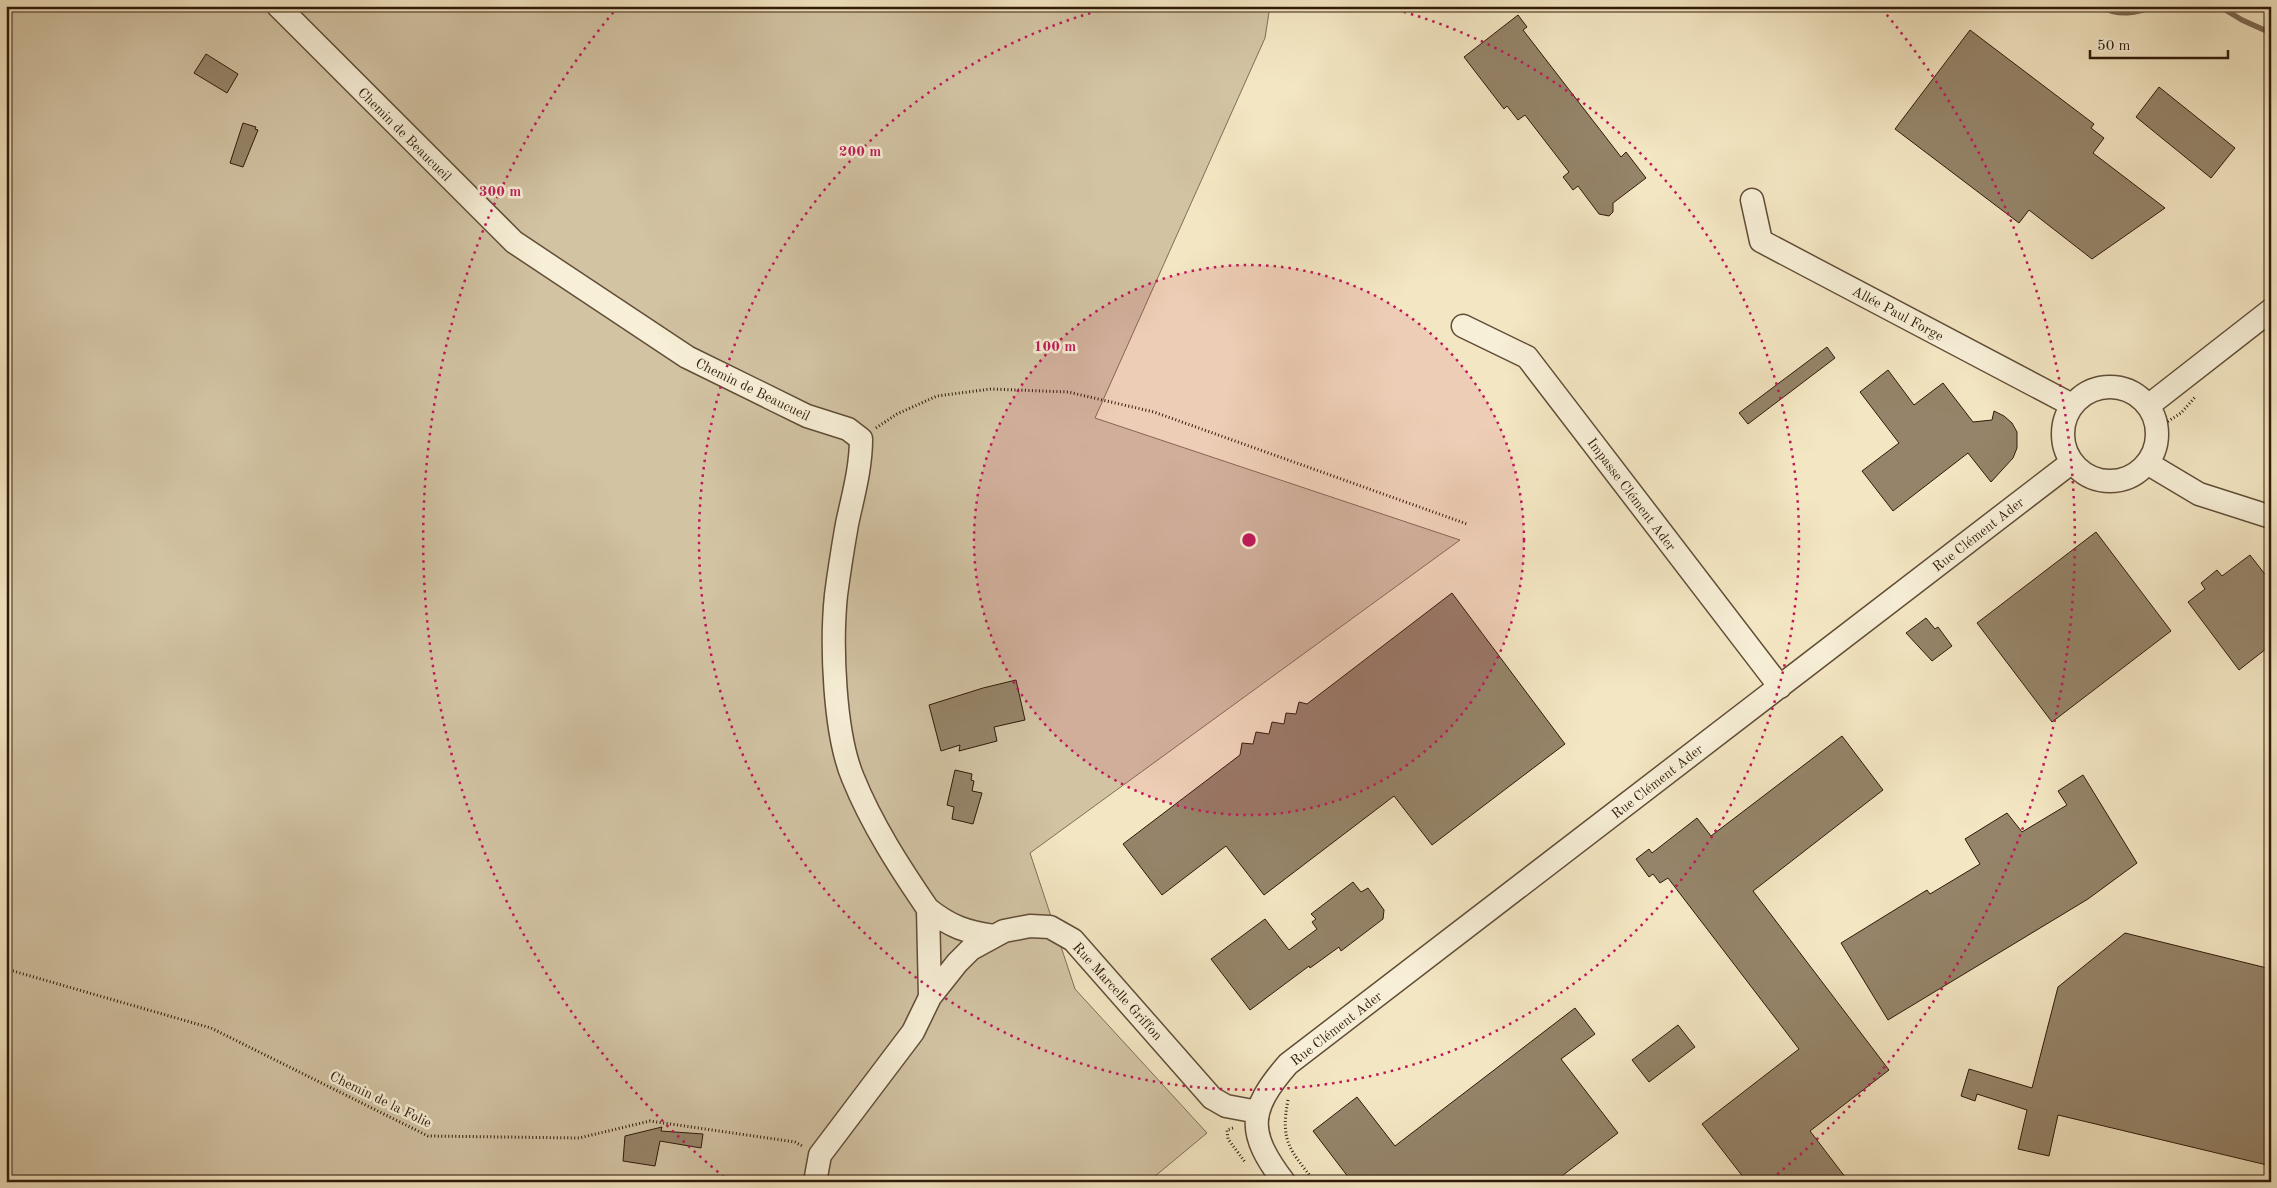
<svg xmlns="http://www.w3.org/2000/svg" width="2277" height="1188" font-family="'Old Standard TT',serif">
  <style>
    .green { fill: #d2c3a3; stroke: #816e56 }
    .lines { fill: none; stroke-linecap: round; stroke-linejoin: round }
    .stream { stroke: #7d6b52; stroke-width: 5.5 }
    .building { fill: #958469; stroke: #301a09 }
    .minor-casing { stroke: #614d37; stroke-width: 25 }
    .path { stroke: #301a09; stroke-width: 3; stroke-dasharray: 1 2.5; stroke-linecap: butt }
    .minor { stroke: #f7efd7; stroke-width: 22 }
    .ring { fill: none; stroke: #c2185b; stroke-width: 2.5; stroke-dasharray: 2.5 5 }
    .labels { text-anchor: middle; stroke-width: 5; stroke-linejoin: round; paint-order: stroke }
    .street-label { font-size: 14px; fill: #301a09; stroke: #f7efd7 }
    .centre { fill: #c2185b; stroke: #f7efd7; stroke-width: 2.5 }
    .ring-label { font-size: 15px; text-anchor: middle; font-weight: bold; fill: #c2185b; stroke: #f7efd7; stroke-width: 5; stroke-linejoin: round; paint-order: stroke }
  </style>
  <rect width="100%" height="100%" fill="#f3e6c2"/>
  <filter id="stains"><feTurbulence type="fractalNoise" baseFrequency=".004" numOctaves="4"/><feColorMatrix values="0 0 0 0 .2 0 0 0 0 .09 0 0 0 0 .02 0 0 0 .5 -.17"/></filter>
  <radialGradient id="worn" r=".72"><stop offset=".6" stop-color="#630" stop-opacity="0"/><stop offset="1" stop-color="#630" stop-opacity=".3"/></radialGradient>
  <!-- green -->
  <path class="green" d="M6,6H1270L1265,38L1095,418L1460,540L1030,853L1075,989L1207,1133L1148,1182H6Z"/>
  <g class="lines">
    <!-- stream -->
    <path class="stream" d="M2100,6C2119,17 2137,13 2156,6
      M2219,6L2242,20L2271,33"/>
  </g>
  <!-- building -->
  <path class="building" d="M1518,15L1527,27L1523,30L1621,157L1626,152L1646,178L1613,203V212L1609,216L1599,214L1578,186L1573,190L1563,177L1569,172L1525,115L1518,120L1507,106L1504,109L1464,57Z
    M1970,30L2094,124L2091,128L2104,138L2093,153L2165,208L2092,259L2029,210L2019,223L1895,129Z
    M206,54L238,74L227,93L194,73Z
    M2159,87L2235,148L2211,178L2136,117Z
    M243,123L256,127L255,129L258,130L243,167L230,163Z
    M1827,347L1835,358L1748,424L1739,413Z
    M1888,370L1914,405L1943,383L1973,422L1992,420L1994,411L2004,416L2012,423L2017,432V448L2013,458L1991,482L1968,453L1893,511L1862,471L1899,443L1860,392Z
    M2096,532L2171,631L2052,722L1977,623Z
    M2250,555L2271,582V645L2239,670L2188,602L2205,589L2201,583L2217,570L2222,576Z
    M1452,593L1565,744L1432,845L1394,796L1264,895L1226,846L1162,895L1123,844L1240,755L1242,743L1253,744L1256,732L1269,734L1272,722L1284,724L1286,713L1296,714L1299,702L1307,704Z
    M1926,618L1935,629L1938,627L1952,646L1932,661L1906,633Z
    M1016,680L1025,720L994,727L997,741L959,751L960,745L941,751L929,705L983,688Z
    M1842,736L1883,790L1753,891L1889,1070L1810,1131L1849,1182H1747L1702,1124L1799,1049L1668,878L1660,883L1653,874L1649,877L1636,859L1649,849L1652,853L1697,818L1711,836Z
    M955,770L972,774L971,780L974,781L972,791L982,793L973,824L952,819L954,807L947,805Z
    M2083,775L2137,863L2088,899L1888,1020L1841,943L1927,890L1930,894L1980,864L1965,839L2007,813L2022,832L2067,805L2058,791Z
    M1353,882L1361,892L1368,888L1384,910L1383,919L1341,951L1339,947L1310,968L1309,966L1250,1010L1211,959L1265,919L1289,950L1317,929L1312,922L1316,919L1311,914Z
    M2125,933L2271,969V1166L2058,1115L2049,1156L2018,1149L2027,1110L1977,1094L1975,1101L1961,1096L1969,1069L2032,1088L2058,987Z
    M1575,1008L1595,1034L1561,1059L1618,1133L1554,1182H1352L1313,1131L1357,1097L1395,1146Z
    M1678,1025L1695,1047L1649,1082L1632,1060Z
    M662,1127L661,1131L703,1134L701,1148L660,1141L655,1166L623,1161L625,1136Z"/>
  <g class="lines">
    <defs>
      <path id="minor" d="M278,6L514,242L687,357L807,416L848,429L861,439C861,468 853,496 847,524C843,547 839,572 836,595C831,644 834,733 853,778C872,825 900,868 928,909
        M1752,200L1761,241L2072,405
        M1463,326L1527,357L1780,687
        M2063 434a47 47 0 1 1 94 0a47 47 0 1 1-94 0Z
        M2148,406L2271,310
        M2147,463L2199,494L2271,517
        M930,997L928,909C951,927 966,932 994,936
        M815,1182L820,1155L913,1032L930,997L957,963L971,949L1004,931L1030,926L1050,927L1073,940L1212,1098L1226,1106L1258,1112
        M1284,1182C1247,1133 1247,1111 1288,1064L2072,462"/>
    </defs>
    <!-- minor casing -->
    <use href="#minor" class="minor-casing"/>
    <!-- path -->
    <path class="path" d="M876,428L897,414L937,396L991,389L1068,392L1154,412L1467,524
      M2156,429L2181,413L2196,396
      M6,969L211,1028L428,1136L579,1138L650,1121L795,1142L804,1147
      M1288,1100C1280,1142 1290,1150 1315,1182
      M1233,1128L1227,1130L1228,1139L1245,1162"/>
    <!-- minor -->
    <use href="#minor" class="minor"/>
  </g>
  <!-- distance rings -->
  <circle cx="1249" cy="540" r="275" fill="#c2185b" fill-opacity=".12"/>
  <g class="ring">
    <circle cx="1249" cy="540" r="275"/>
    <path d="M1382 6A550 550 0 1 1 1116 6"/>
    <path d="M724 1177A826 826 0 0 1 616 9M1882 9A826 826 0 0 1 1774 1177"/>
  </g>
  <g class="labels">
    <!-- street labels -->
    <g class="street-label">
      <text transform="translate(405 134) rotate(45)" y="5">Chemin de Beaucueil</text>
      <text transform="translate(1898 313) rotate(28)" y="5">Allée Paul Forge</text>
      <text transform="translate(753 389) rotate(26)" y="5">Chemin de Beaucueil</text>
      <text transform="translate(1632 494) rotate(53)" y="5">Impasse Clément Ader</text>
      <text transform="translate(1978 534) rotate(-38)" y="5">Rue Clément Ader</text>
      <text transform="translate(1657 781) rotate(-38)" y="5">Rue Clément Ader</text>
      <text transform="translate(1118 991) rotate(48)" y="5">Rue Marcelle Griffon</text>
      <text transform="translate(1336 1028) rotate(-38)" y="5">Rue Clément Ader</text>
      <text transform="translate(381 1099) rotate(26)" y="5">Chemin de la Folie</text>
    </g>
  </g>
  <circle cx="1249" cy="540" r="8" class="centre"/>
  <g class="ring-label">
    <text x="860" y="156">200 m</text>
    <text x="500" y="196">300 m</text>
    <text x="1055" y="351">100 m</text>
  </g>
  <!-- margin -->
  <rect width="2277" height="1188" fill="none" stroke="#f3e6c2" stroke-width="25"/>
  <rect x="8" y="8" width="2262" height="1173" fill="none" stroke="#301a09" stroke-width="2.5"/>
  <rect x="12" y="12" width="2252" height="1163" fill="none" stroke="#301a09"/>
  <!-- scale -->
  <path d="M2090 50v8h138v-8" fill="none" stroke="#301a09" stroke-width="2.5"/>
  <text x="2097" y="50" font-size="15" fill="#301a09" stroke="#f7efd7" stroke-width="4" paint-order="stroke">50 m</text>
  <rect width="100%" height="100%" filter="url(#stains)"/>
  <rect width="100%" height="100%" fill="url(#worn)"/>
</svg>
